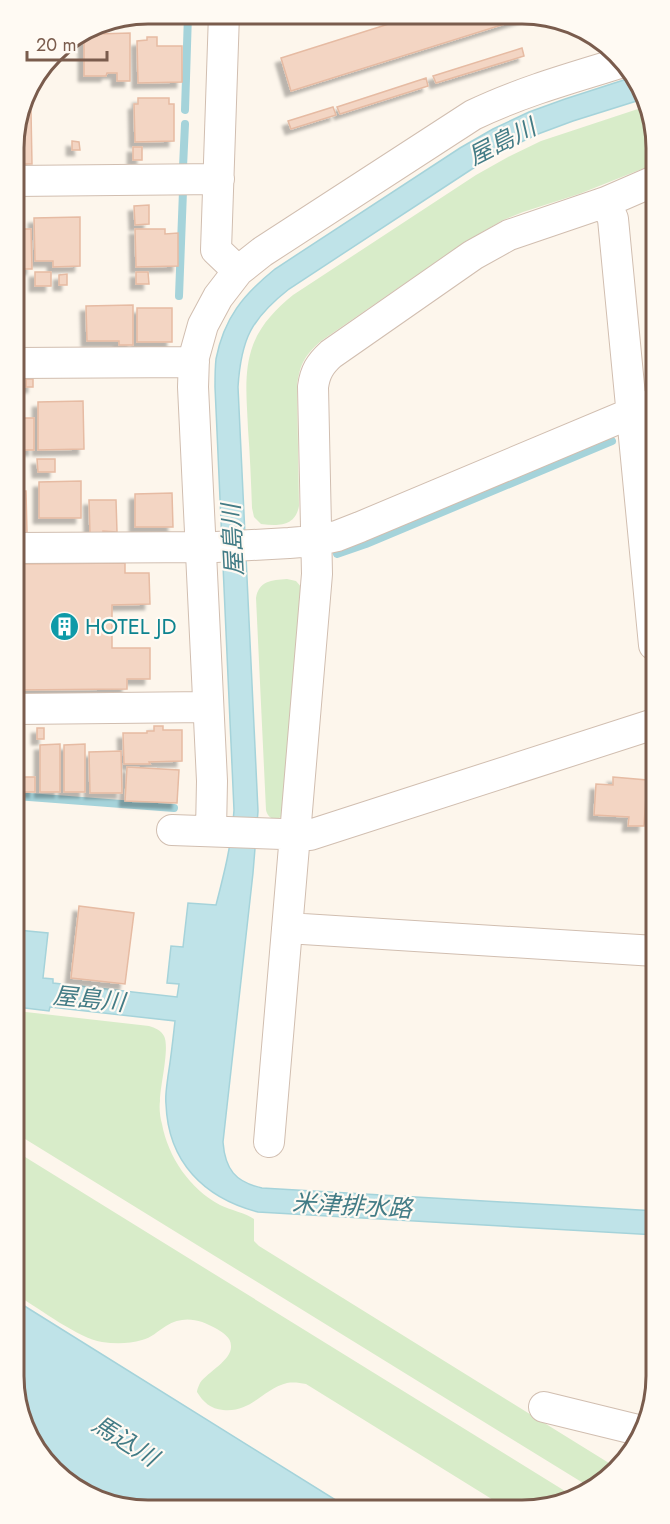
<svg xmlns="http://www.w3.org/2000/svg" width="670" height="1524" font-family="Jost,'Noto Sans JP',sans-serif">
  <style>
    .green { fill: #d8ecc9 }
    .water { fill: #bfe3e8; stroke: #a5d3da; stroke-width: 1.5 }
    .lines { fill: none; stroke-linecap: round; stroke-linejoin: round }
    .stream { stroke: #a5d3da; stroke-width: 8 }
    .building { fill: #f3d5c3; stroke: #e6bba3; stroke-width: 1.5; filter: url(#shadow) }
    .minor-casing { stroke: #d1beb0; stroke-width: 32 }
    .minor { stroke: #fff; stroke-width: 30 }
    .labels { text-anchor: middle; stroke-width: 4.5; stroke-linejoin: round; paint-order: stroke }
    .culture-label { font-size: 22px; fill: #0d838f; stroke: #fffaf3; text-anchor: start }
    .water-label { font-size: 24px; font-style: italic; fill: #437c86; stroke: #fffaf3 }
    .rim { fill: none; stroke: #7a5c4d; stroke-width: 3 }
  </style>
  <defs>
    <filter id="shadow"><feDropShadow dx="-5.5" dy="5.5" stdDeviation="1.5" flood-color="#0004"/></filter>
  </defs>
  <rect width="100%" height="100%" fill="#fdf6ec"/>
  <!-- green -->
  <path class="green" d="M647,106L652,113V165L579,194L523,212L503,220L465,242L321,341C304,356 300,364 297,386L299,506C295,527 278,526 261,524L254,517L252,508C251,481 250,455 248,429C247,401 243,372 253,345C261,324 276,309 293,295L476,175L508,157L541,141Z
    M287,579L296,581L302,588L283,816C275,821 268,819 266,810L256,598C259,581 271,580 287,579Z
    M17,1011L149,1026C155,1028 161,1030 164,1036C170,1048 160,1086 160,1101C159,1108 160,1117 162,1124C168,1157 190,1189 220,1205C230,1210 246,1213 254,1219V1241L259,1246L617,1468L588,1486L17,1134Z
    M17,1152L573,1496L557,1506H503L306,1384C300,1383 294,1382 287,1383C263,1389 251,1413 223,1410C211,1409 203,1402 197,1392C197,1390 199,1385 200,1383C208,1372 232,1360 231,1346C231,1337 223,1333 217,1329C200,1319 183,1315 166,1326C158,1331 151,1338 142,1340C129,1344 115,1344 102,1342C78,1338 40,1309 18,1296Z"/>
  <!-- water -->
  <path class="water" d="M630,78L643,99L573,121L538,134L504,150L472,169L289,289C251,319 241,339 238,387L258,811L253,873L223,1142C225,1169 235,1182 262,1188L656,1211V1235L258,1212C204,1198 168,1162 166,1104C165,1095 167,1085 168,1076C171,1058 173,1039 175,1021L50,1007L49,1011L17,1007V932L18,930L48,933L43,978L53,979V983L177,997L179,984L167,983L171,946L183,947L188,903L216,905C224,874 232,843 234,810L215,387C215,378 215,368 216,359C224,318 243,295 275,269L460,148L493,129L529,112L565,99Z
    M18,1302L347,1507L122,1508L59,1477L18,1411Z"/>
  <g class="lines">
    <!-- stream -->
    <path class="stream" d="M185,110L188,14
      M183,167L185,124
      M179,296L183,191
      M649,425L653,424
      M337,554L366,544L612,441
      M16,796L174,808"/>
  </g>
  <!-- building -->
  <path class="building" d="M417,15L530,16L291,91L281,58Z
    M130,33V81H117V73H107L106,76H84V36H97V34Z
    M147,37H157V46H182V82L138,83L137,41L147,40Z
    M522,48L524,56L436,83L433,76Z
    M426,78L428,86L340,114L337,107Z
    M138,98H169V104H174V141L135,142L134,104H138Z
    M333,107L336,115L291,129L288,121Z
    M21,111H31L32,164H15L14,139Z
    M72,141L79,142L80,150H72Z
    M133,147H142V160H133Z
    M149,205V224L135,225L134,206Z
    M80,217V266L53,267V261H35L34,218Z
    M14,229H31L32,269H14Z
    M135,229H165V234L178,233V266L136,267Z
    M35,272H51V286H35Z
    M136,272H148L149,284H136Z
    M67,274V285H59V275Z
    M133,305V345H119V341H87L86,306Z
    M137,308H172V342H137Z
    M26,379H33V387H26Z
    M83,401L84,449L38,450V402Z
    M15,418H34V450H15Z
    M37,459H55V472H38Z
    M81,481V518H39V482Z
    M15,491H26L27,533H15Z
    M172,493L173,527H135V494Z
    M89,500H116L117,532L103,531V534H90Z
    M125,563V573H149L150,604L112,605V648H150V679H127V689L16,690L15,564Z
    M154,726H163V730H182V761L149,762L150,764H124L123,733H147V731H154Z
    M37,728H44V739H37Z
    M60,744V792H40V745Z
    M85,744V792H64V745Z
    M121,751L122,793H90L89,752Z
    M127,767L179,770L177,803L125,801Z
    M16,777H35V792H16Z
    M613,777L647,780L644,826H628L629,817L594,815L596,784L613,785Z
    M79,906L134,913L125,984L71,978Z"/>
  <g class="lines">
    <defs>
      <path id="minor" d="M224,14L216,250L238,271
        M14,181L219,179
        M606,202L613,219L654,645
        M15,363L194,362
        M15,548L216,547L289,543L314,541L337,536L360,527L653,404
        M16,709L208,707
        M172,830L310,835L654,724
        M211,831L212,781L193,387L194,357L203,325L218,297L238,271L262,252L473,115C521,92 571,78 620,63
        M287,928L655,951
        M269,1142L317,574L313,387C315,372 320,364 331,354L473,255L509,235L606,202L652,182
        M544,1407L638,1430"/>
    </defs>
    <!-- minor casing -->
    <use href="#minor" class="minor-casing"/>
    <!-- minor -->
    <use href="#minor" class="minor"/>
  </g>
  <!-- icons -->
  <defs>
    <symbol id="building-disc" viewBox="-11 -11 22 22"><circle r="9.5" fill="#0f9aa8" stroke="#fffaf3"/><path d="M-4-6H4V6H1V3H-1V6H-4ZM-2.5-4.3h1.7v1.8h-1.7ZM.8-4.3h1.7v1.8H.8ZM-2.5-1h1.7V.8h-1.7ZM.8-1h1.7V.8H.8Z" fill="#fff"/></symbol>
  </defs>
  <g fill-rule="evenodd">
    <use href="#building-disc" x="48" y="610" width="33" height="33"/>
  </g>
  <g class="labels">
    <!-- culture labels -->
    <g class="culture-label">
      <text x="85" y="634">HOTEL JD</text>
    </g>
    <!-- water labels -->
    <g class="water-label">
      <text transform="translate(502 142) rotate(-27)" y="8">屋島川</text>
      <text transform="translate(233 540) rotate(-93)" y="8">屋島川</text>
      <text transform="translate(89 999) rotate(6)" y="8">屋島川</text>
      <text transform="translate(352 1206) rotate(3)" y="8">米津排水路</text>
      <text transform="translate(125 1441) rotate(32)" y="8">馬込川</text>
    </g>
  </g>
  <!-- crop -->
  <path d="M0 0H670V1524H0ZM148 24H522A124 124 0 0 1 646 148V1376A124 124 0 0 1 522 1500H148A124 124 0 0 1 24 1376V148A124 124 0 0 1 148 24Z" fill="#fffaf3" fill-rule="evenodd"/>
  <path class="rim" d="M148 24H522A124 124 0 0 1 646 148V1376A124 124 0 0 1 522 1500H148A124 124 0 0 1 24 1376V148A124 124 0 0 1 148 24Z"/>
  <!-- scale -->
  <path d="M27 51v9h80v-9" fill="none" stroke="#7a5c4d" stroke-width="3"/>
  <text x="36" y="51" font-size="18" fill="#7a5c4d" stroke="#fffaf3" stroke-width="4.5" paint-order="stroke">20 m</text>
</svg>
